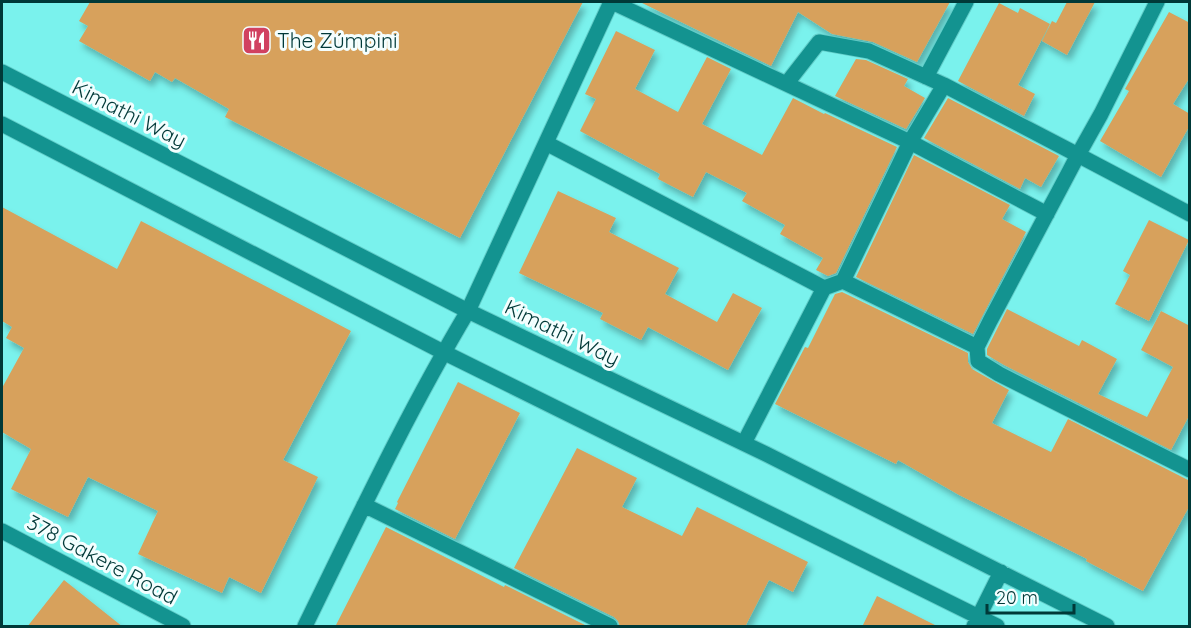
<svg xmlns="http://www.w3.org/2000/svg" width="1191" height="628" font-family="Quicksand,sans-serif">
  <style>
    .building { fill: #d7a15b; filter: url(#shadow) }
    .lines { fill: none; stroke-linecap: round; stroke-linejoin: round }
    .minor-casing { stroke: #62cdc9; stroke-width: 17 }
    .minor { stroke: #139390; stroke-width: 15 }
    .labels { text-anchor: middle; stroke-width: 6; stroke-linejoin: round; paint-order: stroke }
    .poi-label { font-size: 21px; fill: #003938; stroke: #f4fefe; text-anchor: start }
    .street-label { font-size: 21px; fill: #003938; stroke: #f4fefe }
  </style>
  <defs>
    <filter id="shadow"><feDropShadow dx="3.5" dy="6" stdDeviation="3" flood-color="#0004"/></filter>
  </defs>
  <rect width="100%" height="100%" fill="#7af2ed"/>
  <!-- building -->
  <path class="building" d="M90,2H583L460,238L225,117L229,109L175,78L172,82L155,72L150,81L79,41L88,26L79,21Z
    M640,2H950L917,62L873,42L832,34L798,12L771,66Z
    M1067,2H1095L1067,55L1042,41L1052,21L1056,23Z
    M999,3L1018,13L1020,8L1050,24L1018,85L1035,94L1024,116L958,81Z
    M1169,12L1190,23V77L1173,104L1190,114V125L1161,177L1100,141L1129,91L1125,89Z
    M616,31L655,50L635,89L678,112L707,57L731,69L702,124L762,155L793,98L824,114L825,113L897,147L836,273L828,276L816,270L823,258L780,234L785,225L742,201L747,193L706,172L693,197L658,179L660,174L580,131L596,99L585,94Z
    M856,59L866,60L908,79L904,86L925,98L906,129L835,96Z
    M948,98L1059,156L1041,187L1025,178L1020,189L924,138Z
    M914,155L1010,205L1002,219L1026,232L973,334L856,277Z
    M558,191L616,218L609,232L679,268L665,294L717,322L733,293L762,308L728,370L648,327L641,340L600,319L603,313L519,273Z
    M2,207L117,269L141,221L351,331L283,460L318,477L261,593L229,577L222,593L138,554L158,511L88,477L68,517L11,489L31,449L2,432V388L24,348L6,338L12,327L2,321Z
    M1149,220L1189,240L1149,321L1115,304L1130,275L1123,271Z
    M842,292L968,353V362L972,369L1009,390L992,423L1051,452L1068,419L1190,481V505L1143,591L1086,561L1087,559L959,495L898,460L896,464L775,404L805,347L808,348L835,294Z
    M1007,309L1079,346L1082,340L1117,359L1098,394L1147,417L1173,367L1141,350L1161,311L1190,326V414L1171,450L1004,365L987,355V349Z
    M458,382L520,413L455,539L395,509L398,503L397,502Z
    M577,448L637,478L622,507L682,536L697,507L808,562L793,592L769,580L745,627H620L618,621L614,617L514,568Z
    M386,527L504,587L505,585L589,627H335Z
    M64,580L123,627H27Z
    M877,596L939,627H862Z"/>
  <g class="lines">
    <defs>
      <path id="minor" d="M612,2L910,142L1047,214
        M1157,2L1101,114L1078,155L1190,214
        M2,72L468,311L766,454L1107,626
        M926,77L966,2
        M787,83L819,42L869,51L944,85L1078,155L990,321L977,347L978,361L999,374L1190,470
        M2,124L443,352L997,626
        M546,143L824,288
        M843,281L977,347
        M744,443L824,288L843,281L910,142L944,85
        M364,505L610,626
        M2,531L183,626
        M305,626C357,520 407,413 468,311L611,2
        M974,626L1001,572"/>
    </defs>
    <!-- minor casing -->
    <use href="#minor" class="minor-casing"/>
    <!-- minor -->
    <use href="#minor" class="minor"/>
  </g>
  <!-- icons -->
  <defs>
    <symbol id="restaurant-square" viewBox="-11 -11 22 22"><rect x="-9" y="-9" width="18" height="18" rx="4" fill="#d14160" stroke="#f4fefe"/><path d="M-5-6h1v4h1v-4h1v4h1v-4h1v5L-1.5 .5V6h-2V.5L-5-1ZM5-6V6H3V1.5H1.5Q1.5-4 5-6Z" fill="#fff"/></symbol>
  </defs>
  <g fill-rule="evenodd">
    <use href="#restaurant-square" x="240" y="24" width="33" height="33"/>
  </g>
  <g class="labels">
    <!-- poi labels -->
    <g class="poi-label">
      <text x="277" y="48">The Zúmpini</text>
    </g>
    <!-- street labels -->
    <g class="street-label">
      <text transform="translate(129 114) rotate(27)" y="7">Kimathi Way</text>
      <text transform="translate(562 333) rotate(26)" y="7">Kimathi Way</text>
      <text transform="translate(102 560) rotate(28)" y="7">378 Gakere Road</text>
    </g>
  </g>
  <!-- border -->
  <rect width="1191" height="628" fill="none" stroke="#003938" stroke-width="6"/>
  <!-- scale -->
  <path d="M987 604v9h87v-9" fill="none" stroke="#003938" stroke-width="3"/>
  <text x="996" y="604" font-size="18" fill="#003938" stroke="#f4fefe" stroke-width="4.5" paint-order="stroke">20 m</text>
</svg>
